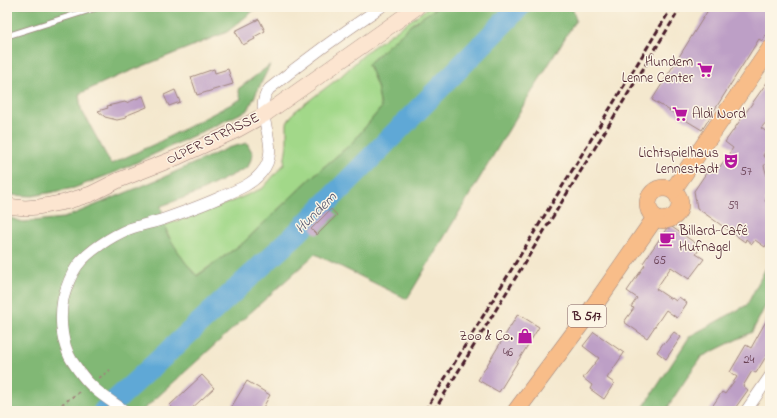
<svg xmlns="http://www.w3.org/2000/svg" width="777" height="418" font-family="'Indie Flower',sans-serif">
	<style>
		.green { fill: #a2d889; stroke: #767c5a }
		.forest { fill: #81b875; stroke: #666c50 }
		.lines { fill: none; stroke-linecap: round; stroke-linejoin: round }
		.river { stroke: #5fa8d6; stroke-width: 22 }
		.building { fill: #bd9fc6 }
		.lane-casing { stroke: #9f847c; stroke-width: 7 }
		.street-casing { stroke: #9f847c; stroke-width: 12 }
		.secondary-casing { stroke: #9f847c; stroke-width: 16 }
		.primary-casing { stroke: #9f847c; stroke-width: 18 }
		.path { stroke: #9f847c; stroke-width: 2; stroke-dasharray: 3 3; stroke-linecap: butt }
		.lane { stroke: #fff; stroke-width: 5.5 }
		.street { stroke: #fff; stroke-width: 11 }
		.secondary { stroke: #fce5d0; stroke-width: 15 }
		.primary { stroke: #f8bd89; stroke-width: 17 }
		.rail { stroke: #4a1f2b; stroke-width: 3; stroke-dasharray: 6 3; stroke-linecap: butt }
		.street-bridge-casing { stroke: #9f847c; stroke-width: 12; stroke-linecap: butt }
		.street-bridge { stroke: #fff; stroke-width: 11 }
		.labels { text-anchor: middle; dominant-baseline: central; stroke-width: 3; stroke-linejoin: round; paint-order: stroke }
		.number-label { font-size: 12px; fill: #673f52 }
		.shield { fill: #fcf5e5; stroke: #7f5f63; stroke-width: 1 }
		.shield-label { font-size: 13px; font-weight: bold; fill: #4a1f2b }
		.poi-label { font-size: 14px; fill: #4a1f2b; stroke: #fcf5e5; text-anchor: end }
		.street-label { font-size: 14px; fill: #4a1f2b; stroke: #fcf5e5 }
		.water-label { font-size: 15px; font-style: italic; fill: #52566f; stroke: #fcf5e5 }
	</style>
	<rect width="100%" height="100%" fill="#fcf5e5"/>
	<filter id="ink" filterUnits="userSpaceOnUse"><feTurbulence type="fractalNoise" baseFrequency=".025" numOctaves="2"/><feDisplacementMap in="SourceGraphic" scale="8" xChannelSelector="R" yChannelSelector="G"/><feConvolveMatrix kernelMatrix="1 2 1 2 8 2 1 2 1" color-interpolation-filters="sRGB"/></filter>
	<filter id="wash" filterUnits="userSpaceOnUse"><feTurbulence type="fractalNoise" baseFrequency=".012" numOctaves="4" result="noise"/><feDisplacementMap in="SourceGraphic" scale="16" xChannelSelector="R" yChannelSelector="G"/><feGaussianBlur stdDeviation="0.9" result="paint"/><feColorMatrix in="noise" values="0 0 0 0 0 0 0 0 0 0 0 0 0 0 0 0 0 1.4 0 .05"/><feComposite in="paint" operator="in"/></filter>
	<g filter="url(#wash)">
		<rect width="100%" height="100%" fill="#f4e8ce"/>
		<path class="green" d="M 429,7 L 438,7 L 413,23 L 368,64 L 377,86 L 381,108 L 352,143 L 313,176 L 243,243 L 196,276 C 185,262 169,243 165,225 L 231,202 L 263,188 L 284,164 L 287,144 L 287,123 L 294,112 L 340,77 L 370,49 Z"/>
		<g class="forest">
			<path d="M 7,7 L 258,7 L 227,32 L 111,79 L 79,94 L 81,109 L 111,164 L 157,143 L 241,99 L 238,89 L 270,65 L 248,110 L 116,172 L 74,188 L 32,196 L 7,195 Z"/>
			<path d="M 438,7 L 572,7 L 576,20 L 520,111 L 407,299 L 315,254 L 142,411 L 7,411 L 7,217 L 23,222 L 64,218 L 164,177 L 228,148 L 247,143 L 253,154 L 248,167 L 197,193 L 161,206 L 167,234 L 185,262 L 197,276 L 243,243 L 313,176 L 352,143 L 381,108 L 377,86 L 368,64 L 413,23 Z"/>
			<path d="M 770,260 L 770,297 L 752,332 L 701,357 L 670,403 L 667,411 L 641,411 L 690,336 L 747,305 Z"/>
		</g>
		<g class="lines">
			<path class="river" d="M 104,411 L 296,234 L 519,7"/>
		</g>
		<g id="blocks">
			<g class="building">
				<path d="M 710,7 L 770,7 L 770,28 L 762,41 L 759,39 L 702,130 L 652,100 Z"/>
				<path d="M 259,19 L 265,31 L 254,37 L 255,39 L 243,45 L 235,31 Z"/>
				<path d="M 214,69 L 215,73 L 228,69 L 233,84 L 197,95 L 191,77 Z"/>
				<path d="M 770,78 L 770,118 L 761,128 L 770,134 L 770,140 L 763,156 L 769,159 L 764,166 L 767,176 L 770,178 L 770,194 L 765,201 L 770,205 L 770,239 L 765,247 L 755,240 L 752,244 L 746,239 L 745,242 L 697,208 L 694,191 L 713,163 L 719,168 L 733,148 L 725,142 Z"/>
				<path d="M 175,90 L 180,102 L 169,106 L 164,95 Z"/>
				<path d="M 143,96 L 147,107 L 125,116 L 126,118 L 117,120 L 105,117 L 98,111 L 108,108 L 107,106 L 125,102 L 126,103 Z"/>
				<path d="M 331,209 L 337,215 L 317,235 L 311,229 Z"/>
				<path d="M 669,225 L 701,247 L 696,254 L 704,259 L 689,279 L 671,267 L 656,289 L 671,299 L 672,298 L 676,301 L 679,297 L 687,303 L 677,318 L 666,310 L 647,338 L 624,322 L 634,308 L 631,307 L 637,298 L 627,291 L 645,265 L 643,263 Z"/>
				<path d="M 518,314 L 539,327 L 499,392 L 478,380 Z"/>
				<path d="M 770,314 L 770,350 L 756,373 L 752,371 L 743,386 L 748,390 L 733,411 L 709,411 L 722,392 L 725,394 L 737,377 L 730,372 L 746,345 L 751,348 Z"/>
				<path d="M 594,332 L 624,353 L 607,378 L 614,383 L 604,399 L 590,389 L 592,385 L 583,378 L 599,358 L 583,346 Z"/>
				<path d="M 674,332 L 681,337 L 666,359 L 657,352 L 664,342 L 665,343 Z"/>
				<path d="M 202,375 L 214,388 L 189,411 L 175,411 L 170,405 Z"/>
				<path d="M 247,381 L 270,395 L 261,411 L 229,411 Z"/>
			</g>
		</g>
	</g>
	<g filter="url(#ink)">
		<use href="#blocks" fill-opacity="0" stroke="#9f847c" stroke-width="1"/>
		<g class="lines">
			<defs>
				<path id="lane" d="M 7,36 L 99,7"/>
				<g id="street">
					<path d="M 79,371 C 75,365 70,359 68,353 C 61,337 60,316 63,299 C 66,288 70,276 77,266 C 88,251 112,236 129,229 C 140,225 152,223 164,219 C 184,212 204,205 223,196 C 237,190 251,185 261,173 C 285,147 250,113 269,89 C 305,60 342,33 381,7"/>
					<path d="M 746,411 L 770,376"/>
				</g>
				<path id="secondary" d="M 7,206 L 25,208 L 38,207 L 65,202 L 91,194 L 119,180 L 178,157 L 235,131 L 264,115 L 417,7"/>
				<g id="primary">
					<circle cx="664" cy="204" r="16"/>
					<path d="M 673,190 L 770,49"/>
					<path d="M 516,411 L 589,313 L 655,218"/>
				</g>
			</defs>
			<use href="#lane" class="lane-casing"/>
			<use href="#street" class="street-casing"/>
			<use href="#secondary" class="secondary-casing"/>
			<use href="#primary" class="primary-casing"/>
			<g class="path">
				<path d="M 99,378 L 110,370"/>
				<path d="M 52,411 L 81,391"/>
			</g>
			<use href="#lane" class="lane"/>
			<use href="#street" class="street"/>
			<use href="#secondary" class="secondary"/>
			<use href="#primary" class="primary"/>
			<g class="rail">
				<path d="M 425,411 L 672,7"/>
				<path d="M 434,411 L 681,7"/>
			</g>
			<defs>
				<path id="street-bridge" d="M 79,371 C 92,390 107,398 125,411"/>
			</defs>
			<use href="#street-bridge" class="street-bridge-casing"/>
			<use href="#street-bridge" class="street-bridge"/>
		</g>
	</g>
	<defs>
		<symbol id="supermarket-bare" viewBox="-9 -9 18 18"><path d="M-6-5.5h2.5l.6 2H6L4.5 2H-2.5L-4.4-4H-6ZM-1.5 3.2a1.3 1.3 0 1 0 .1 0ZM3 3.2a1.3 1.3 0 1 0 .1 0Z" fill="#b5179e" stroke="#fcf5e5" stroke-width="2.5" paint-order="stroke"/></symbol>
		<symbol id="theatre-bare" viewBox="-9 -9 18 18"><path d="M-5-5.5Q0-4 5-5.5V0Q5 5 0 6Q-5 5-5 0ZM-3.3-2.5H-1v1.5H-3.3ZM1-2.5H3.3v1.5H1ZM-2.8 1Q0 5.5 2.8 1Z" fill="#b5179e" stroke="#fcf5e5" stroke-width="2.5" paint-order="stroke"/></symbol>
		<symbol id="cafe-bare" viewBox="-9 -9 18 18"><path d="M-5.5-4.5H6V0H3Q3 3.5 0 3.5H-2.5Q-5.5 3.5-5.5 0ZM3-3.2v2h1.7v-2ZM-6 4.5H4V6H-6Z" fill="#b5179e" stroke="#fcf5e5" stroke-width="2.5" paint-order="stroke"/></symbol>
		<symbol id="shop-bare" viewBox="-9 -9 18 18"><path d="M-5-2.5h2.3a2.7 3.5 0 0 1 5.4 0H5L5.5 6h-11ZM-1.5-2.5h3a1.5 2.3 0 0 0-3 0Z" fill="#b5179e" stroke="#fcf5e5" stroke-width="2.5" paint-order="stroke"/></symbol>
	</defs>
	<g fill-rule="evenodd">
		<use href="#supermarket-bare" x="694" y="59" width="22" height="22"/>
		<use href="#supermarket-bare" x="669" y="103" width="22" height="22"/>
		<use href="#theatre-bare" x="720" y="150" width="22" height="22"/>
		<use href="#cafe-bare" x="656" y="228" width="22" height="22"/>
		<use href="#shop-bare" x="514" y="325" width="22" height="22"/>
	</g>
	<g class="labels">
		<g class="number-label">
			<text x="746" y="172">57</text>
			<text x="733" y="206">59</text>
			<text x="660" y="261">65</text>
			<text x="508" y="353">46</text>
			<text x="749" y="360">24</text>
		</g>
		<rect class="shield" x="568" y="305" width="38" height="22" rx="3"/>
		<g class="shield-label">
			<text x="587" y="316">B 517</text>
		</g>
		<g class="poi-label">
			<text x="693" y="62">Hundem<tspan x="693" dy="16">Lenne Center</tspan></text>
			<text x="692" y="114" text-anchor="start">Aldi Nord</text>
			<text x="719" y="153">Lichtspielhaus<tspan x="719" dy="16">Lennestadt</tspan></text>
			<text x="679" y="231" text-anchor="start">Billard-Café<tspan x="679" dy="16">Hufnagel</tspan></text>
			<text x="513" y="336">Zoo &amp; Co.</text>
		</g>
		<g class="street-label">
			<text transform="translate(213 139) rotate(-26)">OLPER STRASSE</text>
		</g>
		<g class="water-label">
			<text transform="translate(316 213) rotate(-45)">Hundem</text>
		</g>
	</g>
	<rect width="777" height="418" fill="none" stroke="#fcf5e5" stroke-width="24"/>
</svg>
